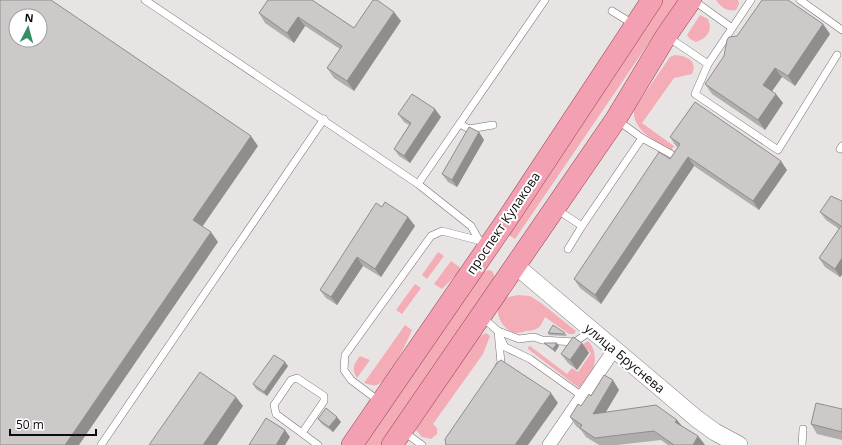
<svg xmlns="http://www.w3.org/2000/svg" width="842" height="445" font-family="'Open Sans',sans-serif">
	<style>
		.green { fill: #f4adb7 }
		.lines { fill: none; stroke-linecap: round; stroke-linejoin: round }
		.service-casing { stroke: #757272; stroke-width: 8 }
		.minor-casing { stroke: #757272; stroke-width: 14 }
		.tertiary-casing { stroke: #757272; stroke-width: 18 }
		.primary-casing { stroke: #9c4356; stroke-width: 22 }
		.service { stroke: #fff; stroke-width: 7 }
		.minor { stroke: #fff; stroke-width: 13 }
		.tertiary { stroke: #fff; stroke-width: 17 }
		.primary { stroke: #f2a0b2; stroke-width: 21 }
		.wall { fill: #b0adad }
		.shaded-wall { fill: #908d8d }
		.building { fill: #cdc9c9; stroke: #908d8d; fill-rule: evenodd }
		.labels { text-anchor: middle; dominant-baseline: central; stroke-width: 4; stroke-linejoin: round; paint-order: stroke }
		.street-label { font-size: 13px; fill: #0d0c0c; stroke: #fff }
	</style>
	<rect width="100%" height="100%" fill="#e8e4e4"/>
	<g class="green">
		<path d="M 662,0 L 678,0 L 515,239 L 503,231 Z"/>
		<path d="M 716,0 L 738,0 L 739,4 L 736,10 C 727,12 721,7 716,0 Z"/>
		<path d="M 700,15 L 708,19 C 713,31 707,38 696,42 L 690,39 L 687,35 Z"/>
		<path d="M 675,55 C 687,56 698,61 692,74 L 674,78 L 642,123 L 674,146 L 671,151 C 655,140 632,131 634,109 L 670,57 Z"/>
		<path d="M 438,252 L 444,256 L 427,279 L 422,275 Z"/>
		<path d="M 451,261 L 462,269 L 442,289 L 434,284 Z"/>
		<path d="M 490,270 L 493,272 L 495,278 L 382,445 L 363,445 L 482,274 L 486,271 Z"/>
		<path d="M 415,284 L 421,288 L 402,314 L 396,310 Z"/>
		<path d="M 518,295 L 530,296 L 541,303 L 576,331 L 574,334 L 569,334 L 545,317 C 543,321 541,326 538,328 C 535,330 530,331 526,331 C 523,332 519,333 516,333 C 504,332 492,312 501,302 C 505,297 513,296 518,295 Z"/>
		<path d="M 405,325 L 412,330 C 407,342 389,381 377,385 C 373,386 368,384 364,383 Z"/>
		<path d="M 486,333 L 490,336 L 483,354 L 433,424 L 437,428 L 437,434 L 431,439 L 422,437 L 416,430 L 417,428 L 478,337 Z"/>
		<path d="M 588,341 C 601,354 594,379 579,388 L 528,349 L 528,347 L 530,346 L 567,374 L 572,368 L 578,372 L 591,353 L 582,345 Z"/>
		<path d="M 360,356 L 370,360 L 357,378 C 351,369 354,364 360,356 Z"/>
	</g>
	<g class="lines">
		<defs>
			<g id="service">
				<path d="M 145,0 L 418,184 L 471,226 L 479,240"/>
				<path d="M 693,0 L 732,28"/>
				<path d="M 751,0 L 708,64 L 695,94 L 778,150 L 837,55"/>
				<path d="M 800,0 L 842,30"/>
				<path d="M 612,11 L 633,24"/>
				<path d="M 668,37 L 708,64"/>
				<path d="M 617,120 L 642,138 L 671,154"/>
				<path d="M 460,124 L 469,129 L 493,125"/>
				<path d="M 840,149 L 842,146"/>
				<path d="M 418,184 L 545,0"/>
				<path d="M 556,209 L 582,226 L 642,138"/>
				<path d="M 568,249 L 582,226"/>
				<path d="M 482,317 L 498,331 L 519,339 L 534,337 L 542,340 L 575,342 L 592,330"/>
				<path d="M 498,331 L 501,363 L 498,368"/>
				<path d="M 500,337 L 505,347 L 530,359 L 582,396"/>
				<path d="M 379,401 L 351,380 L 344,370 L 345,355 L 431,236 L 442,231 L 481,241"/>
				<path d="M 404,432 L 422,445"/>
				<path d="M 302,433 L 324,401 L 324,396 L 297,378 L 291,380 L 274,405 L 276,414 L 318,445"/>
				<path d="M 101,445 L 324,119"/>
				<path d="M 802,445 L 803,429"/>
			</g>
			<path id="minor" d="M 549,445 L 614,350"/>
			<path id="tertiary" d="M 515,265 L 697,419 L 715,432 L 739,445"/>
			<g id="primary">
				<path d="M 352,445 L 506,221 L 652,0"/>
				<path d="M 392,445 L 616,119 L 666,36 L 691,0"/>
			</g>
		</defs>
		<use href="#service" class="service-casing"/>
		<use href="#minor" class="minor-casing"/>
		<use href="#tertiary" class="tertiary-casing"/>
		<use href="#primary" class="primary-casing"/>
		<use href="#service" class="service"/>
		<use href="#minor" class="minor"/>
		<use href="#tertiary" class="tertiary"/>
		<use href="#primary" class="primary"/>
	</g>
	<g class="wall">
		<path d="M 267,0 L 312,0 L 354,28 L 401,21 L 354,91 L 334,78 L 327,68 L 340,49 L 305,26 L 294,43 L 265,23 L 259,13 L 267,1 Z"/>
		<path d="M 823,24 L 830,34 L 795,86 L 782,77 L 772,91 L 783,103 L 765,130 L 712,94 L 705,84 Z"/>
		<path d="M 398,114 L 441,117 L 410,163 L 399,156 L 394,149 L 409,125 L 404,122 Z"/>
		<path d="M 670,137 L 787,170 L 759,210 L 694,166 L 601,304 L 580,288 L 574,279 L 670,159 L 678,147 L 676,146 Z"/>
		<path d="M 484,140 L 457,187 L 448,182 L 442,174 Z"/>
		<path d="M 842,201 L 842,275 L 840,277 L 825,267 L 819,258 L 839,229 L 826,220 L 820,212 Z"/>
		<path d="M 382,207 L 408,217 L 415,226 L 381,277 L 363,266 L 337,305 L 326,298 L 320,290 Z"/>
		<path d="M 553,325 L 567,335 L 566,336 L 549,335 L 548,333 Z"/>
		<path d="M 544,343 L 559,346 L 555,352 L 546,345 Z"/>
		<path d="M 582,343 L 589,353 L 577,370 L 568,363 L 561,354 Z"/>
		<path d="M 288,366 L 267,396 L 256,389 L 253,384 Z"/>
		<path d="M 619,390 L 606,412 L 677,420 L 682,426 L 698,436 L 705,445 L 668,445 L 661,440 L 617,445 L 599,445 L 586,437 L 581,430 L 576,426 L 570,417 L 591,396 Z"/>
		<path d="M 842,409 L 842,440 L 817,434 L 811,424 Z"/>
		<path d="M 318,419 L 341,422 L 333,432 L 322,424 Z"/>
	</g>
	<g class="shaded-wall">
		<path d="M 394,12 L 401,21 L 354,91 L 347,81 Z"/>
		<path d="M 298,17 L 305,26 L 294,43 L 287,33 Z"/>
		<path d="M 823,24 L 830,34 L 795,86 L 788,76 Z"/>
		<path d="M 775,68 L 782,77 L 770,94 L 763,85 Z"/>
		<path d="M 776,94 L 783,103 L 765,130 L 758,120 Z"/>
		<path d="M 435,109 L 441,117 L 410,163 L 404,156 Z"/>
		<path d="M 479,132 L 484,140 L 457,187 L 452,180 Z"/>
		<path d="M 251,136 L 258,146 L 200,230 L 193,220 Z"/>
		<path d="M 688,157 L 694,166 L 601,304 L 595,295 Z"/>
		<path d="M 781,161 L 787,170 L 759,210 L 753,201 Z"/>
		<path d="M 408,217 L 415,226 L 381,277 L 375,269 Z"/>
		<path d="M 211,232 L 218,242 L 79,445 L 65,445 Z"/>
		<path d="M 357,257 L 363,266 L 337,305 L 331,297 Z"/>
		<path d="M 842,258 L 842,275 L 840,277 L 835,269 Z"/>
		<path d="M 557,343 L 559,346 L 555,352 L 553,349 Z"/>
		<path d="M 582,343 L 589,353 L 577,370 L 570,360 Z"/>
		<path d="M 285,362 L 288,366 L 267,396 L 264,392 Z"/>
		<path d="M 613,380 L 619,390 L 599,423 L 593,414 Z"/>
		<path d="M 551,393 L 558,403 L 528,445 L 515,445 Z"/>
		<path d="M 236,397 L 243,406 L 217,445 L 203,445 Z"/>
		<path d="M 337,417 L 341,422 L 333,432 L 329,427 Z"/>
		<path d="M 677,420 L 684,429 L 675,422 Z"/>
		<path d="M 285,430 L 290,437 L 285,445 L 276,445 Z"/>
		<path d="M 698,436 L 705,445 L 693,445 Z"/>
	</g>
	<g class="building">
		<path d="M 0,0 L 51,0 L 251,136 L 193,220 L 211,232 L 65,445 L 0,445 ZM 16,16 L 40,16 L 40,40 L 16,40 Z"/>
		<path d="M 268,0 L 312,0 L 354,28 L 373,0 L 377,0 L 394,12 L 347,81 L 327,68 L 342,46 L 298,17 L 287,33 L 259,13 Z"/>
		<path d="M 762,0 L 788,0 L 823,24 L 788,76 L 775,68 L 763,85 L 776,94 L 758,120 L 705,84 L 724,56 L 727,40 L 729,37 L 737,36 Z"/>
		<path d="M 412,94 L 435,109 L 404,156 L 394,149 L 411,123 L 398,114 Z"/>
		<path d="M 695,102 L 781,161 L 753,201 L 688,157 L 595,295 L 574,279 L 659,152 L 670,159 L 680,144 L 670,137 Z"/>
		<path d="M 469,127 L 479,132 L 452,180 L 442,174 Z"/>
		<path d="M 831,196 L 842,201 L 842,258 L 835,269 L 819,258 L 841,226 L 820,212 Z"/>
		<path d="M 385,202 L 408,217 L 375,269 L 357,257 L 331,297 L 320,290 L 376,203 L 382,207 Z"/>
		<path d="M 553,325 L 565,333 L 564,334 L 548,333 Z"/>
		<path d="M 573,337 L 582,343 L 570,360 L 561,354 Z"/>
		<path d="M 544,343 L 557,343 L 553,349 Z"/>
		<path d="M 274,355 L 285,362 L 264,392 L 253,384 Z"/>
		<path d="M 501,360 L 551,393 L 515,445 L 446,445 L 445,439 L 498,362 Z"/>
		<path d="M 200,372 L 236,397 L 203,445 L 149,445 Z"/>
		<path d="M 604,375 L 613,380 L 593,414 L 656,405 L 677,420 L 675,422 L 698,436 L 693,445 L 674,445 L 654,431 L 595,438 L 580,428 L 582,425 L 570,417 L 578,404 L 581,406 L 589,394 L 591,396 Z"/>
		<path d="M 816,403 L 842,409 L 842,432 L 811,424 Z"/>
		<path d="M 326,408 L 337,417 L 329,427 L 318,419 Z"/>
		<path d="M 266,418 L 285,430 L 276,445 L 249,445 Z"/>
	</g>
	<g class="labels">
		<g class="street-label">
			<text transform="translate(503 223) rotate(-56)">проспект Кулакова</text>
			<text transform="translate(625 358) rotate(40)">улица Бруснева</text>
		</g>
	</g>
	<g transform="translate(28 28) rotate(6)"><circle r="19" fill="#ffffff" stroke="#9e9e9e"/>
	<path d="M0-3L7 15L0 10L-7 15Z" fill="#358f65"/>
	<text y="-6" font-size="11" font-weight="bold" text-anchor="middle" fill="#0d0c0c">N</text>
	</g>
	<path d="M10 429v6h86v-6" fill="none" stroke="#0d0c0c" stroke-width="2"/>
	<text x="16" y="429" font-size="12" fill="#0d0c0c" stroke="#ffffff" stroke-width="3" paint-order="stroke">50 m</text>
</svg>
